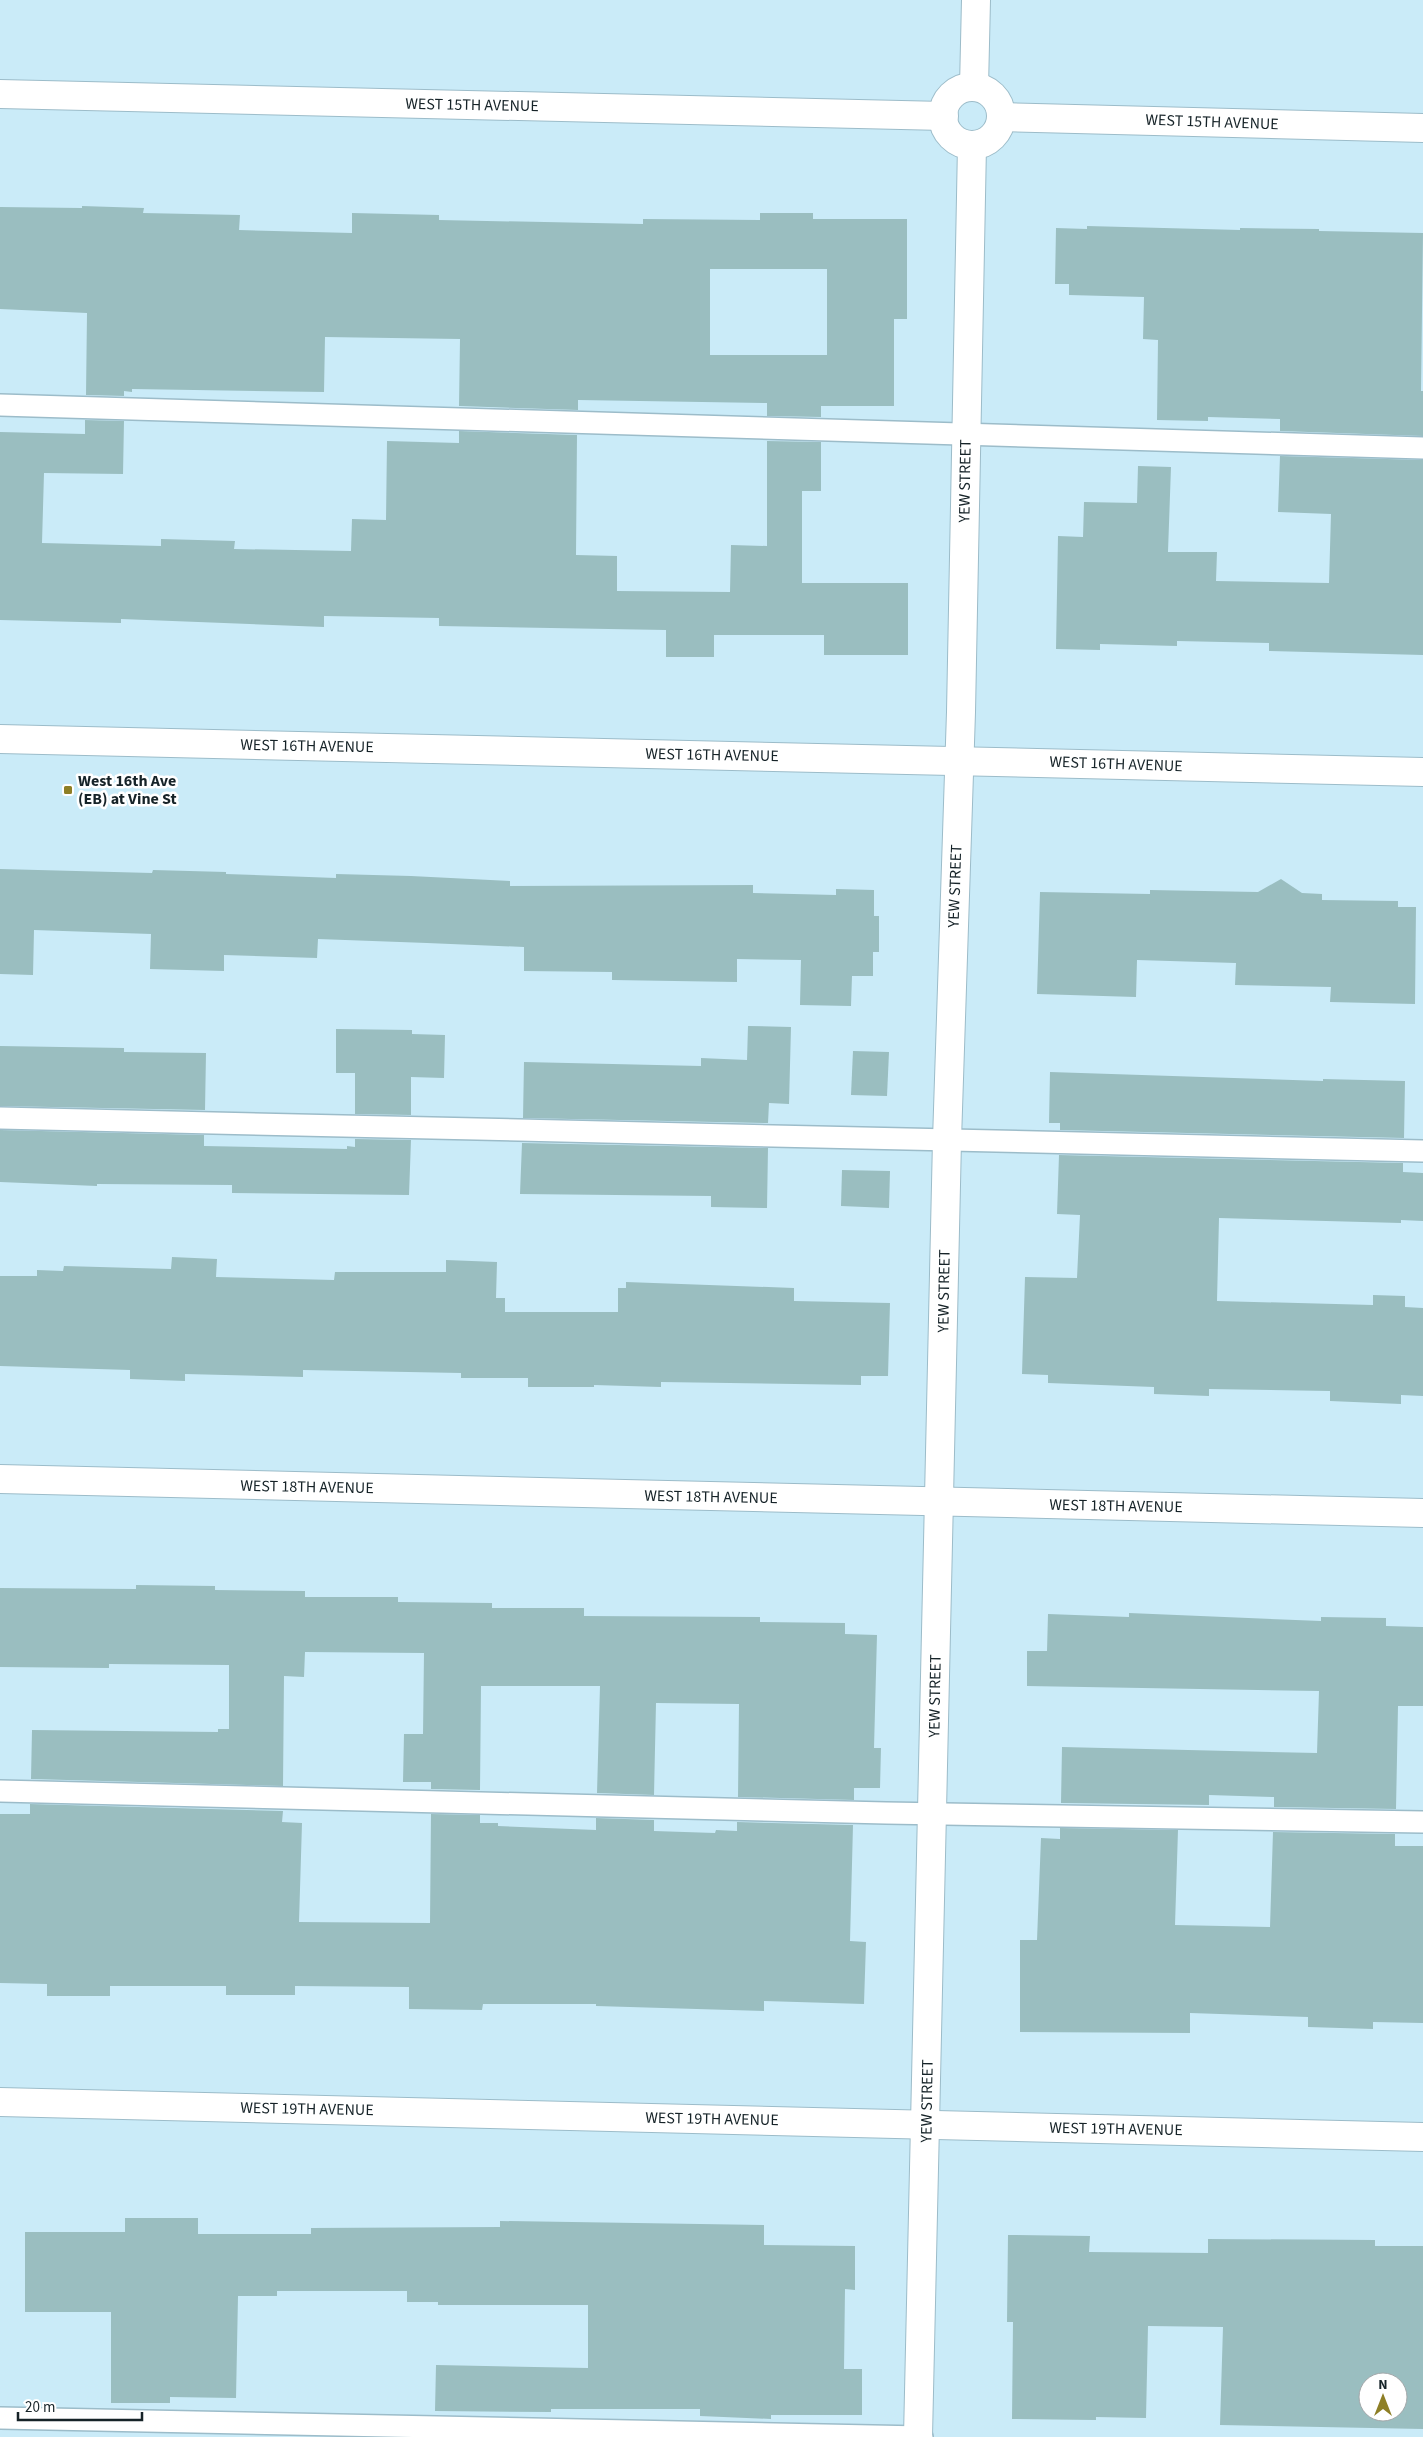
<svg xmlns="http://www.w3.org/2000/svg" width="1423" height="2437" font-family="'Source Sans 3',sans-serif">
	<style>
		.building { fill: #9abec0; fill-rule: evenodd }
		.lines { fill: none; stroke-linecap: round; stroke-linejoin: round }
		.service-casing { stroke: #9cbcc9; stroke-width: 24 }
		.minor-casing { stroke: #9cbcc9; stroke-width: 30 }
		.secondary-casing { stroke: #9cbcc9; stroke-width: 30 }
		.service { stroke: #fff; stroke-width: 21 }
		.minor { stroke: #fff; stroke-width: 28 }
		.secondary { stroke: #fff; stroke-width: 28 }
		.poi-dot { fill: #8e7f26; stroke: #fff; stroke-width: 2 }
		.labels { text-anchor: middle; dominant-baseline: central; stroke-width: 5; stroke-linejoin: round; paint-order: stroke }
		.street-label { font-size: 16px; fill: #162328; stroke: #fff }
		.poi-label { font-size: 16px; font-weight: bold; fill: #162328; stroke: #fff; text-anchor: start }
	</style>
	<rect width="100%" height="100%" fill="#caebf8"/>
	<g class="building">
		<path d="M 82,206 L 144,208 L 143,213 L 240,215 L 239,230 L 352,233 L 352,213 L 439,215 L 439,220 L 643,224 L 643,219 L 760,220 L 760,213 L 813,213 L 813,219 L 907,219 L 907,319 L 894,319 L 894,406 L 821,406 L 821,417 L 767,416 L 767,403 L 578,400 L 578,410 L 459,406 L 460,339 L 325,337 L 324,392 L 132,389 L 132,392 L 124,391 L 124,396 L 86,395 L 87,313 L 0,309 L 0,207 L 82,208 ZM 710,269 L 827,269 L 827,355 L 710,355 Z"/>
		<path d="M 1087,226 L 1240,230 L 1240,228 L 1319,229 L 1319,231 L 1423,233 L 1421,391 L 1423,391 L 1423,436 L 1280,431 L 1280,419 L 1208,417 L 1208,421 L 1157,420 L 1158,340 L 1143,339 L 1144,297 L 1069,295 L 1069,284 L 1055,284 L 1056,228 L 1087,229 Z"/>
		<path d="M 85,420 L 124,421 L 123,474 L 44,473 L 42,543 L 161,546 L 161,539 L 235,541 L 234,549 L 351,551 L 352,519 L 386,520 L 387,441 L 459,443 L 459,431 L 577,435 L 576,555 L 617,556 L 617,591 L 730,592 L 731,545 L 767,546 L 767,441 L 821,442 L 821,491 L 802,491 L 802,583 L 908,583 L 908,655 L 824,655 L 824,635 L 714,635 L 714,657 L 666,657 L 666,630 L 439,626 L 439,618 L 324,616 L 324,627 L 121,619 L 121,623 L 0,620 L 0,432 L 85,434 Z"/>
		<path d="M 1280,456 L 1423,460 L 1423,655 L 1269,651 L 1269,643 L 1177,641 L 1177,646 L 1100,644 L 1100,650 L 1056,649 L 1058,536 L 1083,537 L 1084,502 L 1137,503 L 1138,466 L 1171,467 L 1168,552 L 1217,552 L 1216,581 L 1329,583 L 1331,514 L 1278,512 Z"/>
		<path d="M 0,869 L 152,873 L 153,870 L 226,872 L 226,874 L 336,878 L 336,874 L 411,876 L 510,881 L 510,886 L 753,885 L 753,893 L 836,895 L 836,889 L 874,890 L 874,916 L 879,916 L 879,952 L 873,952 L 873,976 L 852,976 L 851,1006 L 800,1005 L 801,960 L 737,959 L 737,982 L 612,980 L 612,972 L 524,971 L 524,947 L 427,943 L 318,939 L 317,958 L 224,955 L 224,971 L 150,969 L 151,934 L 34,930 L 33,975 L 0,974 Z"/>
		<path d="M 1281,879 L 1302,893 L 1322,894 L 1322,900 L 1398,901 L 1398,907 L 1416,907 L 1415,1004 L 1330,1002 L 1331,987 L 1235,985 L 1236,963 L 1137,960 L 1136,997 L 1037,994 L 1040,892 L 1150,894 L 1150,890 L 1258,892 Z"/>
		<path d="M 748,1026 L 791,1027 L 789,1104 L 769,1103 L 768,1123 L 523,1118 L 524,1062 L 701,1066 L 701,1058 L 747,1060 Z"/>
		<path d="M 336,1029 L 412,1030 L 412,1034 L 445,1035 L 444,1078 L 411,1077 L 411,1115 L 355,1114 L 355,1073 L 336,1073 Z"/>
		<path d="M 0,1046 L 124,1048 L 124,1052 L 206,1053 L 205,1110 L 0,1106 Z"/>
		<path d="M 853,1051 L 889,1052 L 887,1096 L 851,1095 Z"/>
		<path d="M 1050,1072 L 1323,1081 L 1323,1079 L 1405,1081 L 1404,1138 L 1060,1130 L 1060,1123 L 1049,1123 Z"/>
		<path d="M 0,1130 L 204,1135 L 204,1146 L 347,1149 L 347,1146 L 355,1147 L 355,1139 L 411,1140 L 409,1195 L 232,1193 L 232,1185 L 97,1184 L 97,1186 L 0,1182 Z"/>
		<path d="M 522,1143 L 768,1148 L 767,1208 L 711,1207 L 711,1196 L 520,1194 Z"/>
		<path d="M 1059,1155 L 1403,1163 L 1403,1172 L 1423,1173 L 1423,1221 L 1401,1220 L 1401,1223 L 1219,1218 L 1217,1301 L 1373,1305 L 1373,1295 L 1405,1296 L 1405,1307 L 1423,1308 L 1423,1396 L 1401,1395 L 1401,1404 L 1330,1401 L 1330,1391 L 1209,1389 L 1209,1396 L 1154,1394 L 1154,1387 L 1048,1383 L 1048,1375 L 1022,1374 L 1025,1277 L 1077,1278 L 1080,1215 L 1057,1214 Z"/>
		<path d="M 842,1170 L 890,1171 L 889,1208 L 841,1206 Z"/>
		<path d="M 172,1257 L 217,1259 L 216,1277 L 334,1280 L 335,1272 L 446,1272 L 446,1260 L 497,1262 L 496,1298 L 505,1298 L 505,1312 L 618,1312 L 618,1288 L 626,1288 L 626,1282 L 794,1288 L 794,1301 L 890,1303 L 888,1376 L 861,1376 L 861,1385 L 661,1382 L 661,1387 L 594,1385 L 594,1387 L 528,1387 L 528,1378 L 461,1378 L 461,1373 L 303,1370 L 303,1377 L 185,1374 L 185,1381 L 130,1379 L 130,1370 L 0,1366 L 0,1276 L 37,1276 L 37,1270 L 63,1271 L 64,1266 L 171,1269 Z"/>
		<path d="M 136,1585 L 215,1586 L 215,1590 L 305,1591 L 305,1597 L 398,1597 L 398,1602 L 492,1603 L 492,1608 L 584,1608 L 584,1616 L 760,1617 L 760,1622 L 845,1623 L 845,1634 L 877,1635 L 874,1748 L 881,1748 L 880,1788 L 854,1788 L 854,1800 L 738,1797 L 739,1704 L 656,1703 L 654,1795 L 597,1793 L 600,1686 L 481,1686 L 480,1790 L 431,1789 L 431,1782 L 403,1782 L 404,1734 L 423,1734 L 424,1653 L 305,1652 L 304,1677 L 284,1676 L 283,1786 L 31,1779 L 32,1730 L 218,1732 L 218,1729 L 229,1729 L 229,1665 L 109,1664 L 109,1668 L 0,1667 L 0,1588 L 136,1589 Z"/>
		<path d="M 1129,1613 L 1321,1621 L 1321,1617 L 1386,1618 L 1386,1626 L 1423,1627 L 1423,1706 L 1398,1706 L 1396,1809 L 1274,1807 L 1274,1797 L 1209,1795 L 1209,1805 L 1061,1803 L 1062,1747 L 1317,1753 L 1319,1691 L 1027,1686 L 1027,1651 L 1047,1651 L 1048,1614 L 1129,1617 Z"/>
		<path d="M 30,1804 L 283,1811 L 282,1822 L 302,1823 L 299,1922 L 430,1923 L 431,1814 L 480,1815 L 480,1823 L 498,1823 L 498,1826 L 596,1830 L 596,1818 L 654,1820 L 654,1831 L 715,1833 L 716,1830 L 737,1831 L 737,1822 L 853,1825 L 850,1941 L 866,1942 L 864,2004 L 764,2001 L 764,2011 L 596,2006 L 596,2004 L 483,2004 L 482,2010 L 409,2009 L 409,1987 L 295,1986 L 295,1995 L 226,1995 L 226,1986 L 110,1986 L 110,1996 L 47,1996 L 47,1984 L 0,1983 L 0,1814 L 30,1814 Z"/>
		<path d="M 1060,1828 L 1178,1830 L 1175,1925 L 1270,1927 L 1273,1832 L 1395,1834 L 1395,1846 L 1423,1846 L 1423,2023 L 1373,2022 L 1373,2029 L 1308,2027 L 1308,2017 L 1190,2013 L 1190,2033 L 1020,2032 L 1020,1940 L 1037,1940 L 1041,1838 L 1060,1839 Z"/>
		<path d="M 125,2218 L 198,2218 L 198,2234 L 311,2234 L 311,2228 L 500,2227 L 500,2221 L 764,2225 L 764,2245 L 855,2246 L 855,2290 L 845,2289 L 844,2369 L 862,2369 L 862,2415 L 771,2415 L 771,2419 L 700,2416 L 700,2409 L 551,2409 L 551,2412 L 435,2411 L 436,2365 L 588,2368 L 588,2305 L 438,2305 L 438,2302 L 407,2302 L 407,2291 L 277,2291 L 277,2296 L 238,2296 L 236,2398 L 170,2397 L 170,2403 L 111,2403 L 111,2312 L 25,2312 L 25,2232 L 125,2232 Z"/>
		<path d="M 1008,2235 L 1090,2236 L 1089,2252 L 1208,2253 L 1208,2239 L 1375,2240 L 1375,2246 L 1423,2246 L 1423,2429 L 1220,2425 L 1223,2327 L 1148,2326 L 1146,2418 L 1096,2417 L 1096,2420 L 1012,2419 L 1013,2322 L 1007,2322 ZM 1368,2382 L 1398,2382 L 1398,2412 L 1368,2412 Z"/>
	</g>
	<g class="lines">
		<defs>
			<g id="service">
				<path d="M 0,405 L 1423,448"/>
				<path d="M 0,1118 L 1423,1151"/>
				<path d="M 0,1791 L 886,1813 L 1423,1822"/>
				<path d="M 0,2418 L 922,2437"/>
			</g>
			<g id="minor">
				<path d="M 974,87 L 976,0"/>
				<circle cx="972" cy="116" r="29"/>
				<path d="M 0,94 L 944,116"/>
				<path d="M 1001,117 L 1423,128"/>
				<path d="M 0,1479 L 1423,1513"/>
				<path d="M 0,2102 L 1423,2137"/>
				<path d="M 918,2437 L 947,1140 L 961,712 L 972,145"/>
			</g>
			<path id="secondary" d="M 0,739 L 1423,772"/>
		</defs>
		<use href="#service" class="service-casing"/>
		<use href="#minor" class="minor-casing"/>
		<use href="#secondary" class="secondary-casing"/>
		<use href="#service" class="service"/>
		<use href="#minor" class="minor"/>
		<use href="#secondary" class="secondary"/>
	</g>
	<rect class="poi-dot" x="63" y="785" width="10" height="10" rx="2.5"/>
	<g class="labels">
		<g class="street-label">
			<text transform="translate(472 105) rotate(1)">WEST 15TH AVENUE</text>
			<text transform="translate(1212 122) rotate(2)">WEST 15TH AVENUE</text>
			<text transform="translate(965 481) rotate(-89)">YEW STREET</text>
			<text transform="translate(307 746) rotate(1)">WEST 16TH AVENUE</text>
			<text transform="translate(712 755) rotate(1)">WEST 16TH AVENUE</text>
			<text transform="translate(1116 764) rotate(2)">WEST 16TH AVENUE</text>
			<text transform="translate(955 886) rotate(-88)">YEW STREET</text>
			<text transform="translate(944 1291) rotate(-89)">YEW STREET</text>
			<text transform="translate(307 1487) rotate(1)">WEST 18TH AVENUE</text>
			<text transform="translate(711 1497) rotate(1)">WEST 18TH AVENUE</text>
			<text transform="translate(1116 1506) rotate(1)">WEST 18TH AVENUE</text>
			<text transform="translate(935 1696) rotate(-89)">YEW STREET</text>
			<text transform="translate(927 2101) rotate(-89)">YEW STREET</text>
			<text transform="translate(307 2109) rotate(1)">WEST 19TH AVENUE</text>
			<text transform="translate(712 2119) rotate(1)">WEST 19TH AVENUE</text>
			<text transform="translate(1116 2129) rotate(1)">WEST 19TH AVENUE</text>
		</g>
		<g class="poi-label">
			<text x="78" y="781">West 16th Ave<tspan x="78" dy="18">(EB) at Vine St</tspan></text>
		</g>
	</g>
	<g transform="translate(1383 2397)"><circle r="24" fill="#ffffff" stroke="#a2a7a9"/>
	<path d="M0-4L9 19L0 12L-9 19Z" fill="#8e7f26"/>
	<text y="-8" font-size="14" font-weight="bold" text-anchor="middle" fill="#162328">N</text>
	</g>
	<path d="M18 2412v8h124v-8" fill="none" stroke="#162328" stroke-width="2.5"/>
	<text x="25" y="2412" font-size="15" fill="#162328" stroke="#ffffff" stroke-width="4" paint-order="stroke">20 m</text>
</svg>
